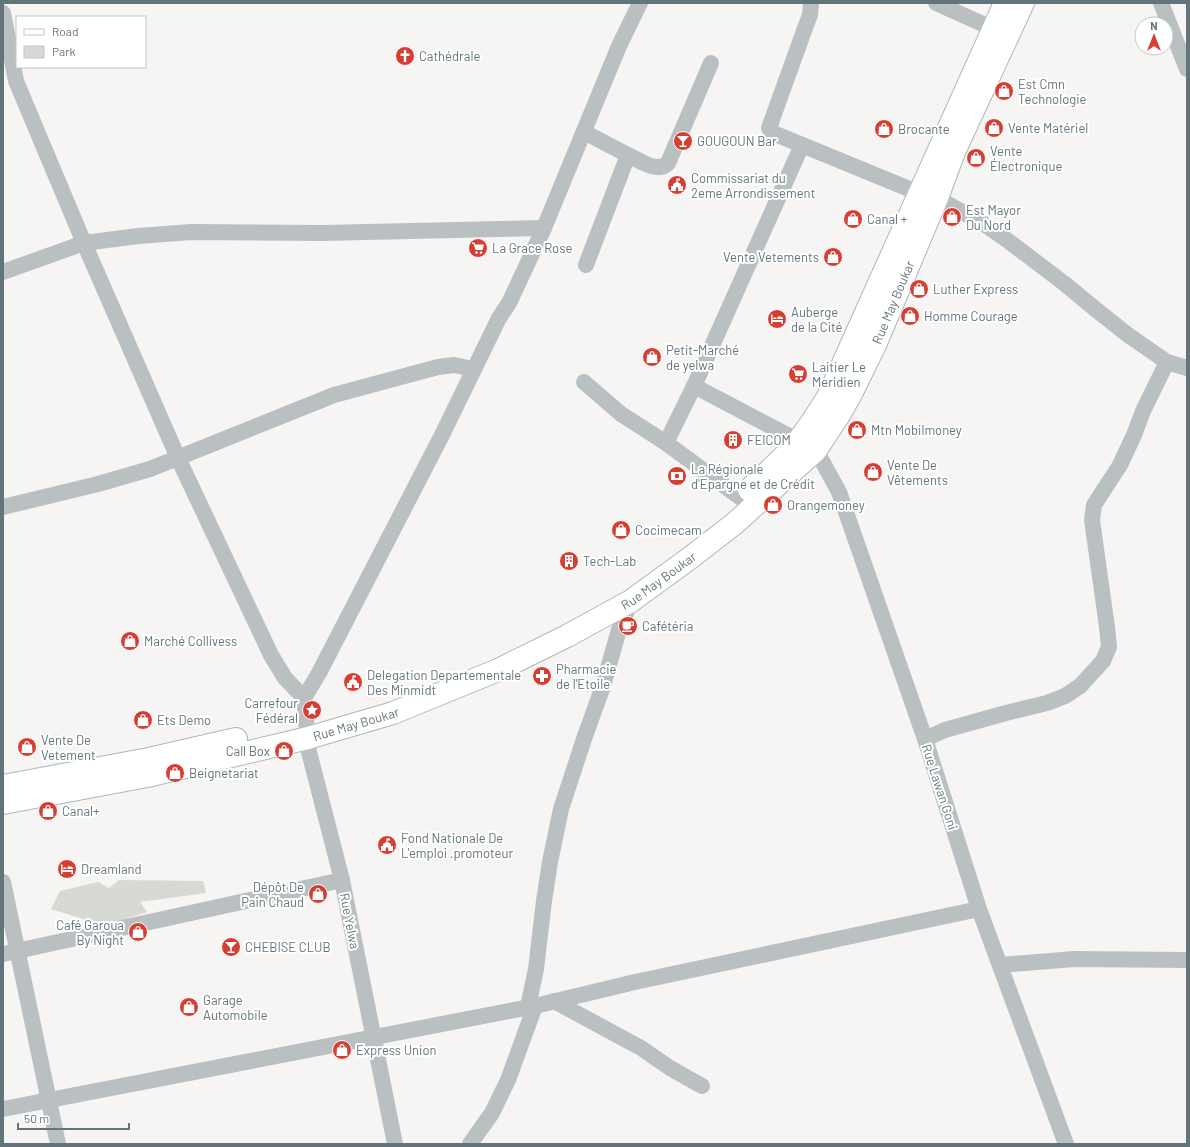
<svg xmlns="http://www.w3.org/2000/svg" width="1190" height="1147" font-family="Barlow,sans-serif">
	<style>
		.green { fill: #d6dad2 }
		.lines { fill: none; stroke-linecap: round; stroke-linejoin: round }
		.secondary-casing { stroke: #afb6b9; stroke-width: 24 }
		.street { stroke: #bac0c2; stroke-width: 16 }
		.secondary { stroke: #fff; stroke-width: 22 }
		.labels { text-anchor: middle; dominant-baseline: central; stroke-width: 4; stroke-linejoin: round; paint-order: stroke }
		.poi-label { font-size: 13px; fill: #63757b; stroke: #fff; text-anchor: start }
		.street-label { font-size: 13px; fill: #63757b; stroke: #fff }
	</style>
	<rect width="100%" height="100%" fill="#f6f5f3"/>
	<path class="green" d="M 119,880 L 203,881 L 206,893 L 140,902 L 147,912 L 105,926 L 51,909 L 60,891 L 98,882 L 109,888 Z"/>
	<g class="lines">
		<defs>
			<g id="secondary">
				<path d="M 749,490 L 794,447 L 812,422 L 828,397 L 1005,3"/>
				<path d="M 3,786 L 149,759 L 236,739"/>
				<path id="s1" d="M 3,803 L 147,776 L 308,738 L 393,713 L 498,670 L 567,636 L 631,601 L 690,558 L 734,524 L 816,450 L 839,415 L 852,392 L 875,345 L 937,198 L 954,152 L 1023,3"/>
			</g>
		</defs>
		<use href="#secondary" class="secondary-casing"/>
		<g class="street">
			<path d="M 811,3 L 810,15 L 805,28 L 769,128 L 773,133 L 919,193"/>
			<path d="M 936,3 L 994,29"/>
			<path d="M 1161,3 L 1187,69"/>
			<path d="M 3,13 L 16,81 L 84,243 L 178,458 L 271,655 L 285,678 L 304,698"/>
			<path d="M 584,132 L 628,155 L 586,265"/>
			<path d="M 628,155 C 639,160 658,174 668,163 L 711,63"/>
			<path d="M 937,198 L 984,224 L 1007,240 L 1065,284 L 1094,308 L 1128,335 L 1167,362"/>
			<path d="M 3,272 L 84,243 L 138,236 L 191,232 L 322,233 L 544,228"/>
			<path d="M 584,382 L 621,414 L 666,443 L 741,498"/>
			<path d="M 694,386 L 816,450 L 839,492 L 925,739 L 979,909 L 1066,1144"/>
			<path d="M 666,443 L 694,386 L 802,145"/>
			<path d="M 3,507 L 98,484 L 150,469 L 334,395 L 438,367 L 454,365 L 473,369"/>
			<path d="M 304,698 L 319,673 L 442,435 L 499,318 L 509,303 L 544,228 L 619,46 L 640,3"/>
			<path d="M 304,698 L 309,752 L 342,880 L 395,1144"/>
			<path d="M 925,739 L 945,730 L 1006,713 L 1047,703 L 1065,696 L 1080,686 L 1103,661 L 1109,647 L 1107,627 L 1092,520 L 1094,505 L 1120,465 L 1134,435 L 1143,411 L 1167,362 L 1187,368"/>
			<path d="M 3,882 L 58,1144"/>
			<path d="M 3,954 L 342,880"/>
			<path d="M 1000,965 L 1074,959 L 1187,960"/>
			<path d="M 554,1001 L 641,1048 L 670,1068 L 702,1086"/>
			<path d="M 528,1007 L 536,969 L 544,901 L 550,862 L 561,809 L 585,736 L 602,689 L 619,630 L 631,601"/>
			<path d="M 3,1109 L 535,1006 L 635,982 L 979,909"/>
			<path d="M 470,1144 L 492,1113 L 508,1080 L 535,1006"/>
		</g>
		<use href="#secondary" class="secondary"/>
	</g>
	<defs>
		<symbol id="church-disc" viewBox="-11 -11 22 22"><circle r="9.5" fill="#d53e33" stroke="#fff"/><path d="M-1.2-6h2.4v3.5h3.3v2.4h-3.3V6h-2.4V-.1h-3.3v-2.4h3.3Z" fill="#fff"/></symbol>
		<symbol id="shop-disc" viewBox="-11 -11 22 22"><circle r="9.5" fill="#d53e33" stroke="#fff"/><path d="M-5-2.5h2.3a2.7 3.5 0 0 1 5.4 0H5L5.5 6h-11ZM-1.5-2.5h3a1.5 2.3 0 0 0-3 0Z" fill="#fff"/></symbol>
		<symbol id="bar-disc" viewBox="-11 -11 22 22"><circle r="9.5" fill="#d53e33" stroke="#fff"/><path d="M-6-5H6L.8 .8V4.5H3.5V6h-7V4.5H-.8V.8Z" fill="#fff"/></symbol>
		<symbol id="civic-disc" viewBox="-11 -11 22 22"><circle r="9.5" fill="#d53e33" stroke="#fff"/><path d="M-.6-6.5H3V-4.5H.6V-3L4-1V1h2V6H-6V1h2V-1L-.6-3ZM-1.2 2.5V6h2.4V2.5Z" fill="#fff"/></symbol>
		<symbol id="supermarket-disc" viewBox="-11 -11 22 22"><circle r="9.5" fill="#d53e33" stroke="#fff"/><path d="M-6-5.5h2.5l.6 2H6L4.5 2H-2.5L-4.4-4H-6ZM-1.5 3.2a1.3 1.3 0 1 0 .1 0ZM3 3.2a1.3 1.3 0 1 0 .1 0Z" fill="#fff"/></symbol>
		<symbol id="hotel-disc" viewBox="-11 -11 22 22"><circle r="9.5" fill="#d53e33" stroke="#fff"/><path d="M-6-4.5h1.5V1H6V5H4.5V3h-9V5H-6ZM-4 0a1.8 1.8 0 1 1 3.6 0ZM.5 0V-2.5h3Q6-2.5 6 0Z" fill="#fff"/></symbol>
		<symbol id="building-disc" viewBox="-11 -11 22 22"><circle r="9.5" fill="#d53e33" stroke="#fff"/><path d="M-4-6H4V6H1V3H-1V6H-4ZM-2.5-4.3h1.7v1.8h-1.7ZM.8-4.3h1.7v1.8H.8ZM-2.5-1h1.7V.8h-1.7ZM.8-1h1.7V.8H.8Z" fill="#fff"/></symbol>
		<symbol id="bank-disc" viewBox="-11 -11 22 22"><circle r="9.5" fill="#d53e33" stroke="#fff"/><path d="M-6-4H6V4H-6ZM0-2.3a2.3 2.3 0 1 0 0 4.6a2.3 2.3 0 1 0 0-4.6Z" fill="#fff"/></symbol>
		<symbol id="cafe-disc" viewBox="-11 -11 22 22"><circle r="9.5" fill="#d53e33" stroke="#fff"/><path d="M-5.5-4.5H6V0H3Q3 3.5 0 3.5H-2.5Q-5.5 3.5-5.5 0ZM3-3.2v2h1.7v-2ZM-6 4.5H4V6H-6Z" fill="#fff"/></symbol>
		<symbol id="pharmacy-disc" viewBox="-11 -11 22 22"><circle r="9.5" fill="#d53e33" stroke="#fff"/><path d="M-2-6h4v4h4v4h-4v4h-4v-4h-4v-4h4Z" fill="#fff"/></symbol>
		<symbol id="sight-disc" viewBox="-11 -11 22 22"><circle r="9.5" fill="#d53e33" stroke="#fff"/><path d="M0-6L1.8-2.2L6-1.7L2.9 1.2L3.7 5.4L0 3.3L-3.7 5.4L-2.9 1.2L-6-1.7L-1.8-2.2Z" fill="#fff"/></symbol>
	</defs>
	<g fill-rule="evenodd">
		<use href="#church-disc" x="394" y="45" width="22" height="22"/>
		<use href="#shop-disc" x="993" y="80" width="22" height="22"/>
		<use href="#shop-disc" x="983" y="117" width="22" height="22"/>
		<use href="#shop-disc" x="873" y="118" width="22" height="22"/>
		<use href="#bar-disc" x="672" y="130" width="22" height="22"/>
		<use href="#shop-disc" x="965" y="147" width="22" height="22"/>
		<use href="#civic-disc" x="666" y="174" width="22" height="22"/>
		<use href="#shop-disc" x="941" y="206" width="22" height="22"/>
		<use href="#shop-disc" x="842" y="208" width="22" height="22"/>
		<use href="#supermarket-disc" x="467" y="237" width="22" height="22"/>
		<use href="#shop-disc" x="822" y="246" width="22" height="22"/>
		<use href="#shop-disc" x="908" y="278" width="22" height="22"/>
		<use href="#shop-disc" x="899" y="305" width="22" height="22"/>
		<use href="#hotel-disc" x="766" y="308" width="22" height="22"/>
		<use href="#shop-disc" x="641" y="346" width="22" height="22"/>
		<use href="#supermarket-disc" x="787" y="363" width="22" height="22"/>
		<use href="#shop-disc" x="846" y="419" width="22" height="22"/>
		<use href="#building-disc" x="722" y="429" width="22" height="22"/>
		<use href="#shop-disc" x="862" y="461" width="22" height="22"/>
		<use href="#bank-disc" x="666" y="465" width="22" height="22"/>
		<use href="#shop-disc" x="762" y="494" width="22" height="22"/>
		<use href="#shop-disc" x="610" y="519" width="22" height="22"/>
		<use href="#building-disc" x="558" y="550" width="22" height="22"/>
		<use href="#cafe-disc" x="617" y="615" width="22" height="22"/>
		<use href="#shop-disc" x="119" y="630" width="22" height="22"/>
		<use href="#pharmacy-disc" x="531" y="665" width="22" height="22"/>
		<use href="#civic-disc" x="342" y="671" width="22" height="22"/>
		<use href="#sight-disc" x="301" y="699" width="22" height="22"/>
		<use href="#shop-disc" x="132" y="709" width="22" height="22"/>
		<use href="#shop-disc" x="16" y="736" width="22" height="22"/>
		<use href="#shop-disc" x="273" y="740" width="22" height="22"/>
		<use href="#shop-disc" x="164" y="762" width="22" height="22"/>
		<use href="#shop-disc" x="37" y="800" width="22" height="22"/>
		<use href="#civic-disc" x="376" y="834" width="22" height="22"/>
		<use href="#hotel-disc" x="56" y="858" width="22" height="22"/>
		<use href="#shop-disc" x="307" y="883" width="22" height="22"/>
		<use href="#shop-disc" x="127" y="921" width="22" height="22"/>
		<use href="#bar-disc" x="220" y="936" width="22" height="22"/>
		<use href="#shop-disc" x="178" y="996" width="22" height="22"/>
		<use href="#shop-disc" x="331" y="1039" width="22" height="22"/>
	</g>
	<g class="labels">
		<g class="poi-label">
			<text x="419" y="56">Cathédrale</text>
			<text x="1018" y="84">Est Cmn<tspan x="1018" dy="15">Technologie</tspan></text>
			<text x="1008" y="128">Vente Matériel</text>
			<text x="898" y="129">Brocante</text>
			<text x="697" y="141">GOUGOUN Bar</text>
			<text x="990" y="151">Vente<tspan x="990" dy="15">Électronique</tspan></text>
			<text x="691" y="178">Commissariat du<tspan x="691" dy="15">2eme Arrondissement</tspan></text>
			<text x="966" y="210">Est Mayor<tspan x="966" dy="15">Du Nord</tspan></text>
			<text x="867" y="219">Canal +</text>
			<text x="492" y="248">La Grace Rose</text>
			<text x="819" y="257" text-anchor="end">Vente Vetements</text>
			<text x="933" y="289">Luther Express</text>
			<text x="791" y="312">Auberge<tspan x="791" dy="15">de la Cité</tspan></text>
			<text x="924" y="316">Homme Courage</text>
			<text x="666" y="350">Petit-Marché<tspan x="666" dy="15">de yelwa</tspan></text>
			<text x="812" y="367">Laitier Le<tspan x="812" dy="15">Meridien</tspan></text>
			<text x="871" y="430">Mtn Mobilmoney</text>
			<text x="747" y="440">FEICOM</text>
			<text x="887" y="465">Vente De<tspan x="887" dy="15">Vêtements</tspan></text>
			<text x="691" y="469">La Régionale<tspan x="691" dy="15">d'Epargne et de Crédit</tspan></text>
			<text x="787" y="505">Orangemoney</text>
			<text x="635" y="530">Cocimecam</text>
			<text x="583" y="561">Tech-Lab</text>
			<text x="642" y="626">Cafétéria</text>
			<text x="144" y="641">Marché Collivess</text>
			<text x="556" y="669">Pharmacie<tspan x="556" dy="15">de l'Etoile</tspan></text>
			<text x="367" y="675">Delegation Departementale<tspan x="367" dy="15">Des Minmidt</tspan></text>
			<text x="298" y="703" text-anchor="end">Carrefour<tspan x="298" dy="15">Fédéral</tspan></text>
			<text x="157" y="720">Ets Demo</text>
			<text x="41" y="740">Vente De<tspan x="41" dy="15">Vetement</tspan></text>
			<text x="270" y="751" text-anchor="end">Call Box</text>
			<text x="189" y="773">Beignetariat</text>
			<text x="62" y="811">Canal+</text>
			<text x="401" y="838">Fond Nationale De<tspan x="401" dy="15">L'emploi .promoteur</tspan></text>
			<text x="81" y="869">Dreamland</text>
			<text x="304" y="887" text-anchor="end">Dépôt De<tspan x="304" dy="15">Pain Chaud</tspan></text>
			<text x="124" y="925" text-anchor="end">Café Garoua<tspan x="124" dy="15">By Night</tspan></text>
			<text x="245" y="947">CHEBISE CLUB</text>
			<text x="203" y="1000">Garage<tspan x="203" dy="15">Automobile</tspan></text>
			<text x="356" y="1050">Express Union</text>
		</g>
		<g class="street-label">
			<text stroke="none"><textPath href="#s1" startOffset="1070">Rue May Boukar</textPath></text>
			<text stroke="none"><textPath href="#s1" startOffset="698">Rue May Boukar</textPath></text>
			<text stroke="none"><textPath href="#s1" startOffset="362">Rue May Boukar</textPath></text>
			<text transform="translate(940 787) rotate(72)">Rue Lawan Goni</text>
			<text transform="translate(350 921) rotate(79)">Rue Yelwa</text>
		</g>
	</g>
	<rect width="1190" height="1147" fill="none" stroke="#63757b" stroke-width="8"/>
	<rect x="16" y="16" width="130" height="52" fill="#ffffff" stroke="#c1c8ca"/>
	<rect x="24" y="29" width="20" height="6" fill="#ffffff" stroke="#c1c8ca"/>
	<text x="52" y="36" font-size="12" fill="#63757b">Road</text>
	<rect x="24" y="46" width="20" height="12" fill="#d6dad2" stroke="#c1c8ca"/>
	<text x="52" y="56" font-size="12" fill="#63757b">Park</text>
	<g transform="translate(1154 36)"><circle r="19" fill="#ffffff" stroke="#c1c8ca"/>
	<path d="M0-3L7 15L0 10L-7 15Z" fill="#d53e33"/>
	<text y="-6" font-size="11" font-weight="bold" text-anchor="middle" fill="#63757b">N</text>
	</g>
	<path d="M18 1123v6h111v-6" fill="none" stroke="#63757b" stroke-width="2"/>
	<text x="24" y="1123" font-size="12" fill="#63757b" stroke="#ffffff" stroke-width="3" paint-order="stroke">50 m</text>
</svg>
